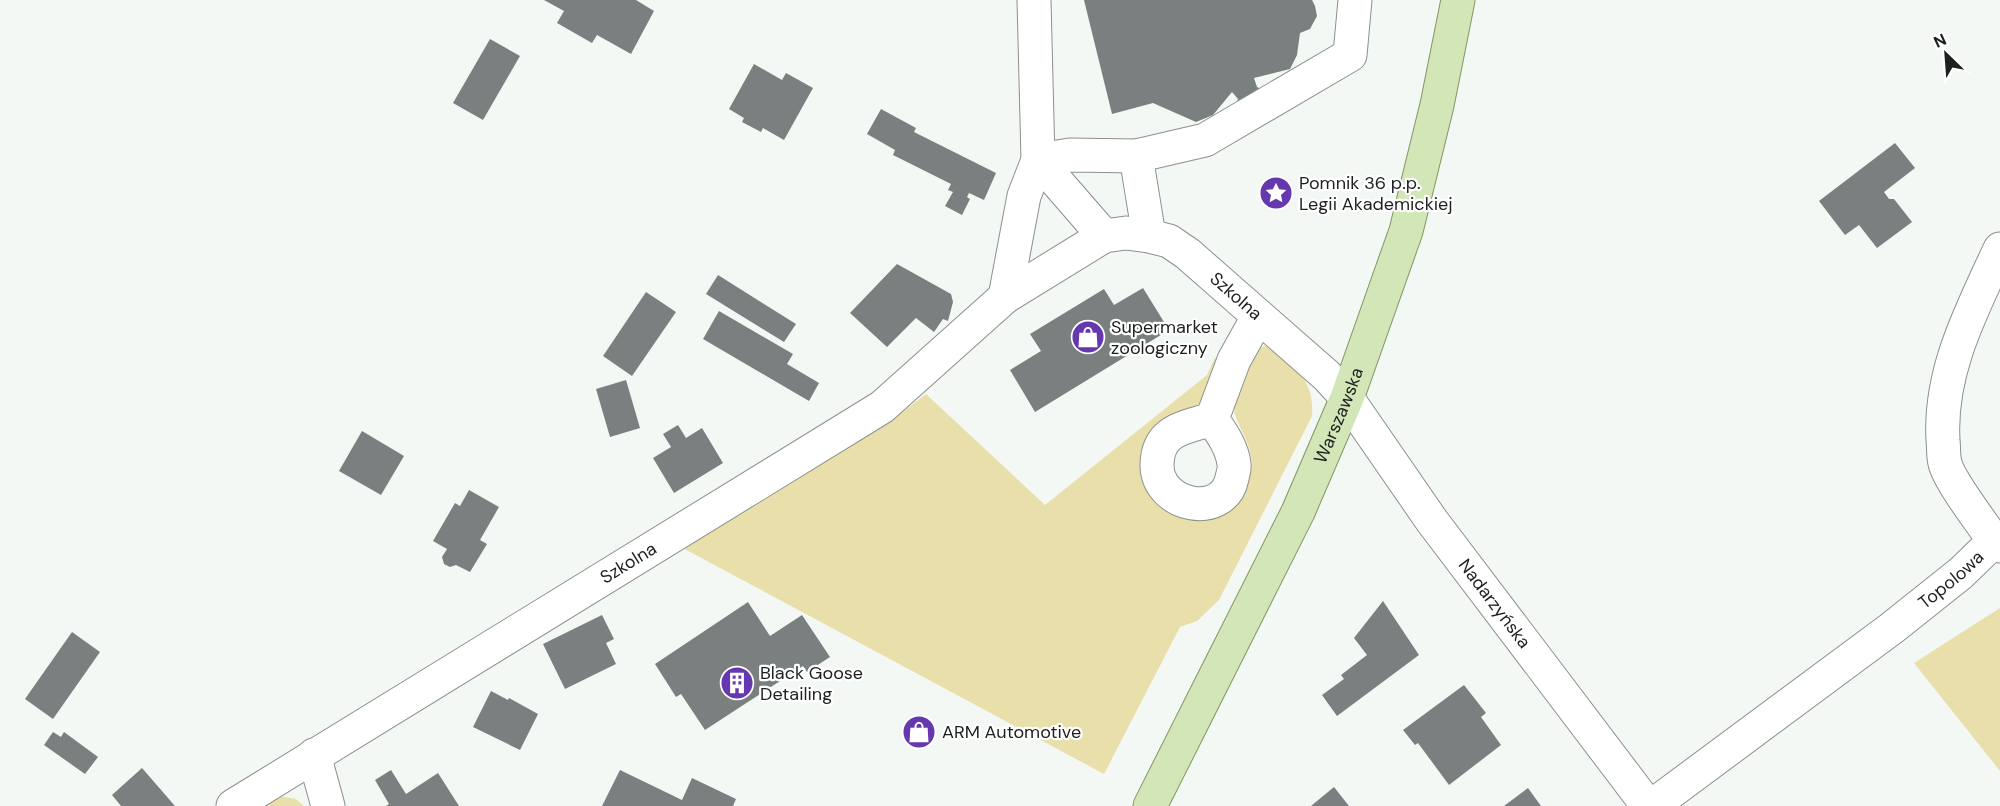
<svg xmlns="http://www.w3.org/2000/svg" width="2000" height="806" font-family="'DM Sans',sans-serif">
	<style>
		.green { fill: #e9dfaa }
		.building { fill: #7a807f }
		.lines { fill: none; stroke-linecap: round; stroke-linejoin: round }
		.minor-casing { stroke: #8b908d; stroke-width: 35 }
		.major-casing { stroke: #809664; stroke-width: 35 }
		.minor { stroke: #fff; stroke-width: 33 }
		.major { stroke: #d3e6b8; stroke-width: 33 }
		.labels { text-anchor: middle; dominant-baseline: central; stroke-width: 4.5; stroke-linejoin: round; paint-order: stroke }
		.poi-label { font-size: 18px; fill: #1d201e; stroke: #fff; text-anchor: start }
		.street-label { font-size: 18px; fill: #1d201e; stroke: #fff }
	</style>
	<rect width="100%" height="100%" fill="#f3f8f4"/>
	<g class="green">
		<path d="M 1269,345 C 1294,367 1315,379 1312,416 L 1219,600 L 1197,621 L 1180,627 L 1104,774 L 681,547 L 888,423 L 926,394 L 1045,505 L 1207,375 L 1215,358 L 1222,361 L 1215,392 L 1144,469 L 1232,502 C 1254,479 1257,465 1244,435 C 1240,426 1235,418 1234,409 C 1233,399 1250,363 1254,352 L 1261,347 Z"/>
		<path d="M 2000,608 L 2000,771 L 1914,663 Z"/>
		<path d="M 279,796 L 296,799 L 304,806 L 264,806 Z"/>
	</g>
	<g class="building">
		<path d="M 544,0 L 636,0 L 654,11 L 631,54 L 597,35 L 592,43 L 557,23 L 564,11 Z"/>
		<path d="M 1084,0 L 1312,0 L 1315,6 L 1317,16 L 1310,29 L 1300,33 L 1297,55 L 1290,69 L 1254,78 L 1257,87 L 1261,89 L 1237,102 L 1238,99 L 1232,92 L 1213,115 L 1196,122 L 1153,103 L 1112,114 Z"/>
		<path d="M 490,39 L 520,56 L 483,120 L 453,103 Z"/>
		<path d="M 754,64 L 782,80 L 786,73 L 813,88 L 784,140 L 763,128 L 761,132 L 742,122 L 744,118 L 729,109 Z"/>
		<path d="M 881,109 L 916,128 L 914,132 L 996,173 L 984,200 L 969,193 L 967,197 L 970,199 L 962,215 L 945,206 L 953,192 L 948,190 L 951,184 L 893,155 L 895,150 L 867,134 Z"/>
		<path d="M 1895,143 L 1915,168 L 1884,192 L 1889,199 L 1894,199 L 1912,222 L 1877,248 L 1859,225 L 1845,235 L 1819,201 Z"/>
		<path d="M 897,264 L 951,294 L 953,302 L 948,321 L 943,319 L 934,332 L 916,318 L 887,347 L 850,313 Z"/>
		<path d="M 718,275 L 796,324 L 784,342 L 706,294 Z"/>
		<path d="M 1143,288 L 1169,330 L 1035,412 L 1010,370 L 1041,351 L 1030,334 L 1104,289 L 1114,305 Z"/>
		<path d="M 646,292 L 676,312 L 632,376 L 603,356 Z"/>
		<path d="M 719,311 L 793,354 L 787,364 L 819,383 L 809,401 L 703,339 Z"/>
		<path d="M 626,380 L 640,428 L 610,437 L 596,389 Z"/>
		<path d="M 678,425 L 686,438 L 702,428 L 723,463 L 674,493 L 653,458 L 671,447 L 663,434 Z"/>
		<path d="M 362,431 L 404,456 L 381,495 L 339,471 Z"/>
		<path d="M 469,490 L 499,507 L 480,540 L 487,544 L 470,572 L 456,565 L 450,567 L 444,564 L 442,557 L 447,549 L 433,541 L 455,503 L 460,506 Z"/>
		<path d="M 1383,601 L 1419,655 L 1337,716 L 1322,695 L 1344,679 L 1341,675 L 1367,655 L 1354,638 Z"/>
		<path d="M 748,602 L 770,636 L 802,615 L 830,657 L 807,672 L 803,666 L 705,730 L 681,694 L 676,697 L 655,664 Z"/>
		<path d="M 602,615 L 614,639 L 606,643 L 616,664 L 565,689 L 543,644 Z"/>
		<path d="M 72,632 L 100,652 L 53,719 L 25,699 Z"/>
		<path d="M 1464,685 L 1486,713 L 1481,717 L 1501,745 L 1449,785 L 1418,743 L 1415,745 L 1403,730 Z"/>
		<path d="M 491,691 L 508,700 L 509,698 L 538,714 L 520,750 L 473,727 Z"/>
		<path d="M 53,732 L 61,737 L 64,732 L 98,757 L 85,774 L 44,745 Z"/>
		<path d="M 142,768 L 175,806 L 121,806 L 112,795 Z"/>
		<path d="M 391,770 L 406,794 L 438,773 L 459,806 L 386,806 L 389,804 L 375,780 Z"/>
		<path d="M 620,770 L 682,800 L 692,778 L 736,799 L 733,806 L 602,806 Z"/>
		<path d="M 1334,787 L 1349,806 L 1311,806 Z"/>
		<path d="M 1528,788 L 1541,806 L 1504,806 Z"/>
	</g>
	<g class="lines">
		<defs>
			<g id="minor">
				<path d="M 1034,0 L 1038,160 L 1104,236"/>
				<path d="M 1149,236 L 1136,156 L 1205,140 L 1350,55 L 1355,0"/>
				<path d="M 2000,249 C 1972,310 1939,371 1943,440 C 1944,448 1943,456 1945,463 C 1949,481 1983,524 1994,541 L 2000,546"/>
				<path d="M 1005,297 L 1024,196 L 1038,160 L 1070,155 L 1136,156"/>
				<path d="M 1212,419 C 1221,432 1232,447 1234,464 C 1235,469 1233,473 1232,478 C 1224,520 1156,507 1157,464 C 1158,429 1185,428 1212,419 L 1234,360 L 1258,317"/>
				<path d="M 314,755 L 328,806"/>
				<path id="s1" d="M 233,806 L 882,407 L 1005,297 L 1104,236 L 1126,233 L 1149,236 L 1169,241 L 1188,254 L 1327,376 L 1347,398 L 1432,521 L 1648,806"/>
				<path id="s2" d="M 1652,806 L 1892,628 L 1961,573 L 1994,541"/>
			</g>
			<g id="major">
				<path id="s3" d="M 1150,806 L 1298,512 L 1347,398 L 1406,231 L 1437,105 L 1458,0"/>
			</g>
		</defs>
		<use href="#minor" class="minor-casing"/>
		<use href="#major" class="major-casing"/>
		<use href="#minor" class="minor"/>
		<use href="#major" class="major"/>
	</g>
	<defs>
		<symbol id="sight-disc" viewBox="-11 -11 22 22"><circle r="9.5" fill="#6638af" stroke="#fff"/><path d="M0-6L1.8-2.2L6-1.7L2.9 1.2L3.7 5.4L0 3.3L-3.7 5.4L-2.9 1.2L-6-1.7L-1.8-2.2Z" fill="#fff"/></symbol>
		<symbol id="shop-disc" viewBox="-11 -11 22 22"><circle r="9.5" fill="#6638af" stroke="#fff"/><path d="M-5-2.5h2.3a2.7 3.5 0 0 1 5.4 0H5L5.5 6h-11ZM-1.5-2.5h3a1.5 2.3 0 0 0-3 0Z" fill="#fff"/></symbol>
		<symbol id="building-disc" viewBox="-11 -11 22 22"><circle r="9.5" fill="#6638af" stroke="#fff"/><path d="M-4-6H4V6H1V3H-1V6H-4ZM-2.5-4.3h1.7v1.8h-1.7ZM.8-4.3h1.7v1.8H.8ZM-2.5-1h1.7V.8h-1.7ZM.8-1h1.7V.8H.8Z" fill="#fff"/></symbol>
	</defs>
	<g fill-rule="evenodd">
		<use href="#sight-disc" x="1257" y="174" width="38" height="38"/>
		<use href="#shop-disc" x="1069" y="318" width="38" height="38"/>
		<use href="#building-disc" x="718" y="664" width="38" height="38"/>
		<use href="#shop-disc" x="900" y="713" width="38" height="38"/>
	</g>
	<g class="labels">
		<g class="poi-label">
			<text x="1299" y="183">Pomnik 36 p.p.<tspan x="1299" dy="21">Legii Akademickiej</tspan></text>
			<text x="1111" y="327">Supermarket<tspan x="1111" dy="21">zoologiczny</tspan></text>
			<text x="760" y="673">Black Goose<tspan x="760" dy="21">Detailing</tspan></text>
			<text x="942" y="732">ARM Automotive</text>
		</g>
		<g class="street-label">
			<text stroke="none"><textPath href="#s1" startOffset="1196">Szkolna</textPath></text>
			<text stroke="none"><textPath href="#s3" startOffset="434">Warszawska</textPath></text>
			<text stroke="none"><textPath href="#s1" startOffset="464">Szkolna</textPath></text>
			<text stroke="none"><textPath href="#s2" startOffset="375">Topolowa</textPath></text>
			<text stroke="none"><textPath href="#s1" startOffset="1600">Nadarzyńska</textPath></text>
		</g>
	</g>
	<g transform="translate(1946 54) rotate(335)" stroke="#ffffff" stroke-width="4.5" paint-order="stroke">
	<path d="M0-4.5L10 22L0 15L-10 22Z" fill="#1d201e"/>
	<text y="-9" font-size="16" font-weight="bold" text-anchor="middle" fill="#1d201e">N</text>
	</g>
</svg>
